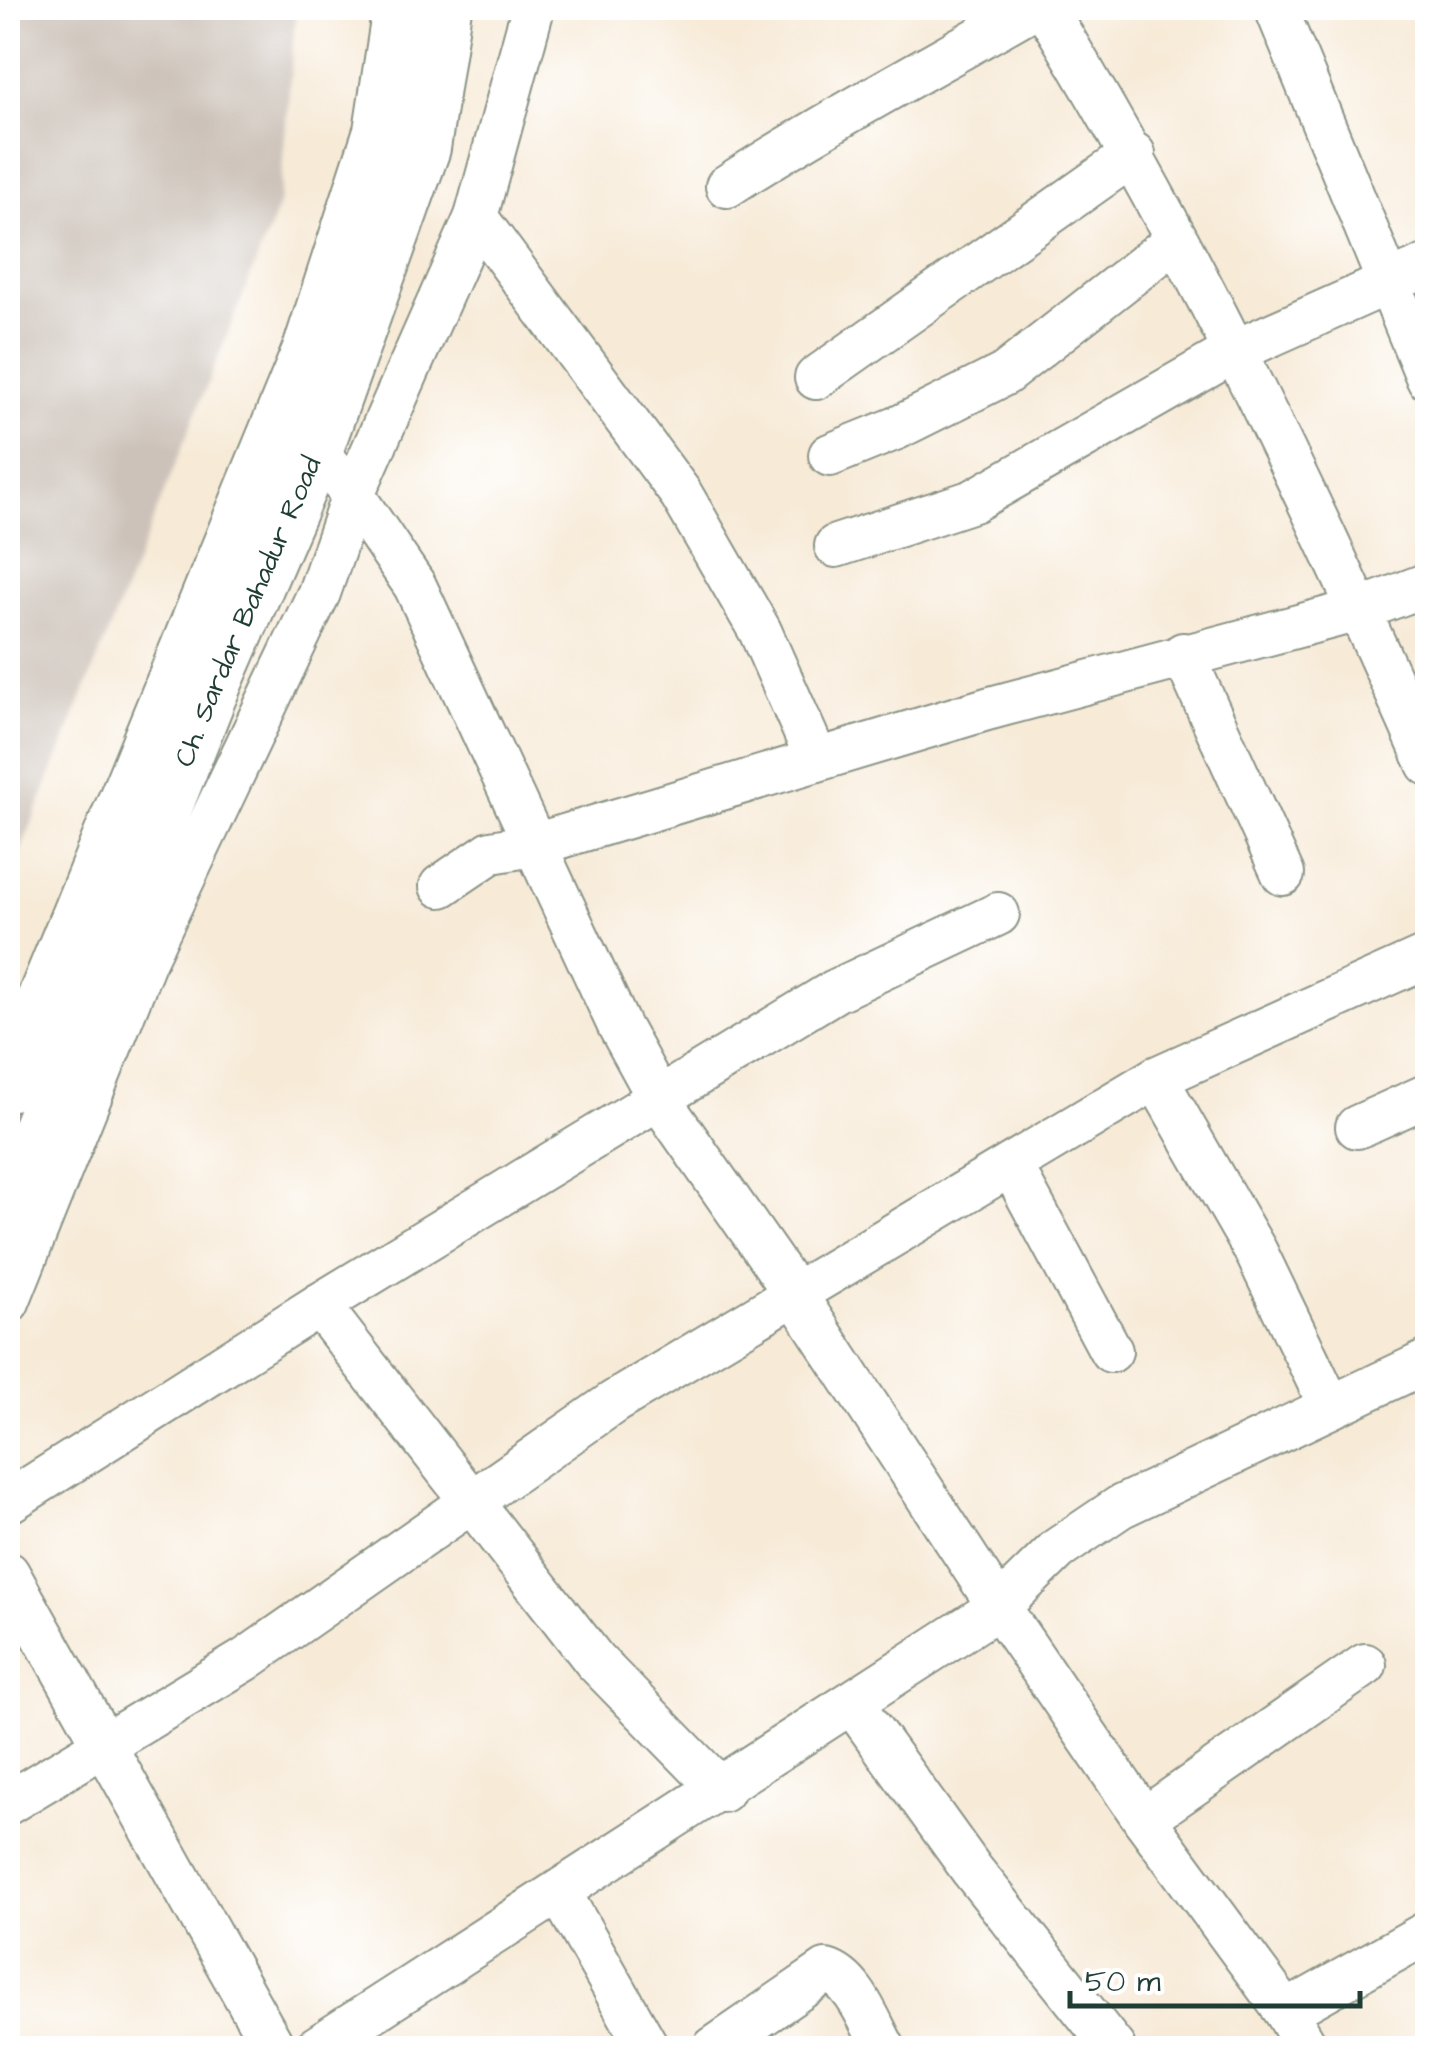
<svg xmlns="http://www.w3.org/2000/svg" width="1435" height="2056" font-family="'Architects Daughter',sans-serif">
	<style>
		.industrial { fill: #ccc2b9 }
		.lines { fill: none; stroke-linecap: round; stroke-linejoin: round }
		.minor-casing { stroke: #8b9486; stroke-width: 46 }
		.major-casing { stroke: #8b9486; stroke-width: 56 }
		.minor { stroke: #fff; stroke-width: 42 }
		.major { stroke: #fff; stroke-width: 52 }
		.labels { text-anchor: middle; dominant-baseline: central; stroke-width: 10; stroke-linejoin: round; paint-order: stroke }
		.street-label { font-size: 28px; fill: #1f3d34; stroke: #fff }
	</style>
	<rect width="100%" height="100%" fill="#fff"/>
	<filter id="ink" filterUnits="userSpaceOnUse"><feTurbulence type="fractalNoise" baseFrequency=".01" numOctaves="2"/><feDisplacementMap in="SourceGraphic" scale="20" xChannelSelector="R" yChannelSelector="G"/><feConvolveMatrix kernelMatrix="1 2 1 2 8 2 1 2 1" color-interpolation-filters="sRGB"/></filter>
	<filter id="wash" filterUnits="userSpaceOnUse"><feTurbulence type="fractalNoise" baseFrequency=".0048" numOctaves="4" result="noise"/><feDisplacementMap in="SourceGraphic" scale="40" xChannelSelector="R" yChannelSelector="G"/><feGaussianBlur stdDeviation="2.25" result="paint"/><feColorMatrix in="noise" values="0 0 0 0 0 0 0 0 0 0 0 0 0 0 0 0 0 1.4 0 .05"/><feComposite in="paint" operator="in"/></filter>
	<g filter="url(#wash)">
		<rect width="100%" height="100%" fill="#f7ead7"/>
		<path class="industrial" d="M 8,8 L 296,8 L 279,205 L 8,883 Z"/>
	</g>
	<g filter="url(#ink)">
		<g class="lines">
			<defs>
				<g id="minor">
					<path d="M 1045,8 C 1192,249 1314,505 1428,764"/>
					<path d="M 1276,8 L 1428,379"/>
					<path d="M 727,186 C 826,122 930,67 1032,8"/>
					<path d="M 476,217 L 681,494 L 760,631 L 817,760"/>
					<path d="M 816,378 L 1134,154"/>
					<path d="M 316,451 L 353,495 L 415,586 L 619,1026 L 659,1099 L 795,1294 L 999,1607 L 1144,1819 L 1286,2012"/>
					<path d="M 830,455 L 897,428 L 1005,374 L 1176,240"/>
					<path d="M 836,546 L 973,501 L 1233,352 L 1428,265"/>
					<path d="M 1183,654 L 1283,874"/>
					<path d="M 441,886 L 491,852 L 534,845 L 987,709 L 1362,609 L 1428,584"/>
					<path d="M 1156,1078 L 1256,1252 L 1329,1404"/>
					<path d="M 1357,1127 L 1428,1095"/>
					<path d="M 1011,1165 L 1111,1351"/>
					<path d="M 8,1302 L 145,960 L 319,593 L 353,495 L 476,217 L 533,8"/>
					<path d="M 319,1305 L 595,1661 L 722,1791"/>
					<path d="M 8,1502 L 319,1305 L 835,991 L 998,914"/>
					<path d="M 8,1573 L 274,2048"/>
					<path d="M 852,1703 L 972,1870 L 1114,2048"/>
					<path d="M 8,1803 L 245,1660 L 614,1402 L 1156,1078 L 1428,956"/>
					<path d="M 1144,1819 L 1365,1665"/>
					<path d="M 560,1893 L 648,2048"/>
					<path d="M 316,2048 L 999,1607 L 1058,1549 L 1120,1507 L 1428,1361"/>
					<path d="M 714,2048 L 826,1971 C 855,1979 870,2024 884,2048"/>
					<path d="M 1307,2048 L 1286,2012 L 1428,1932"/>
				</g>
				<g id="major">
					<path d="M 8,1085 L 310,347 L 380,131 L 399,8"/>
					<path id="s1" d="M 8,1205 L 210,696 L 316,451 L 424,148 L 445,8"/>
				</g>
			</defs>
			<use href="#minor" class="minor-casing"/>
			<use href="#major" class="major-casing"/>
			<use href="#minor" class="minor"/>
			<use href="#major" class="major"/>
		</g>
	</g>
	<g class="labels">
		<g class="street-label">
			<text stroke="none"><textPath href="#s1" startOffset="640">Ch. Sardar Bahadur Road</textPath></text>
		</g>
	</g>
	<rect width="1435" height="2056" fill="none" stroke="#fff" stroke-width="40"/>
	<path d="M1070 1991v15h290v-15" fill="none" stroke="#1f3d34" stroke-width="5"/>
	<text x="1085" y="1991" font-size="30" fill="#1f3d34" stroke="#ffffff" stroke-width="8" paint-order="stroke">50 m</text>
</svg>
